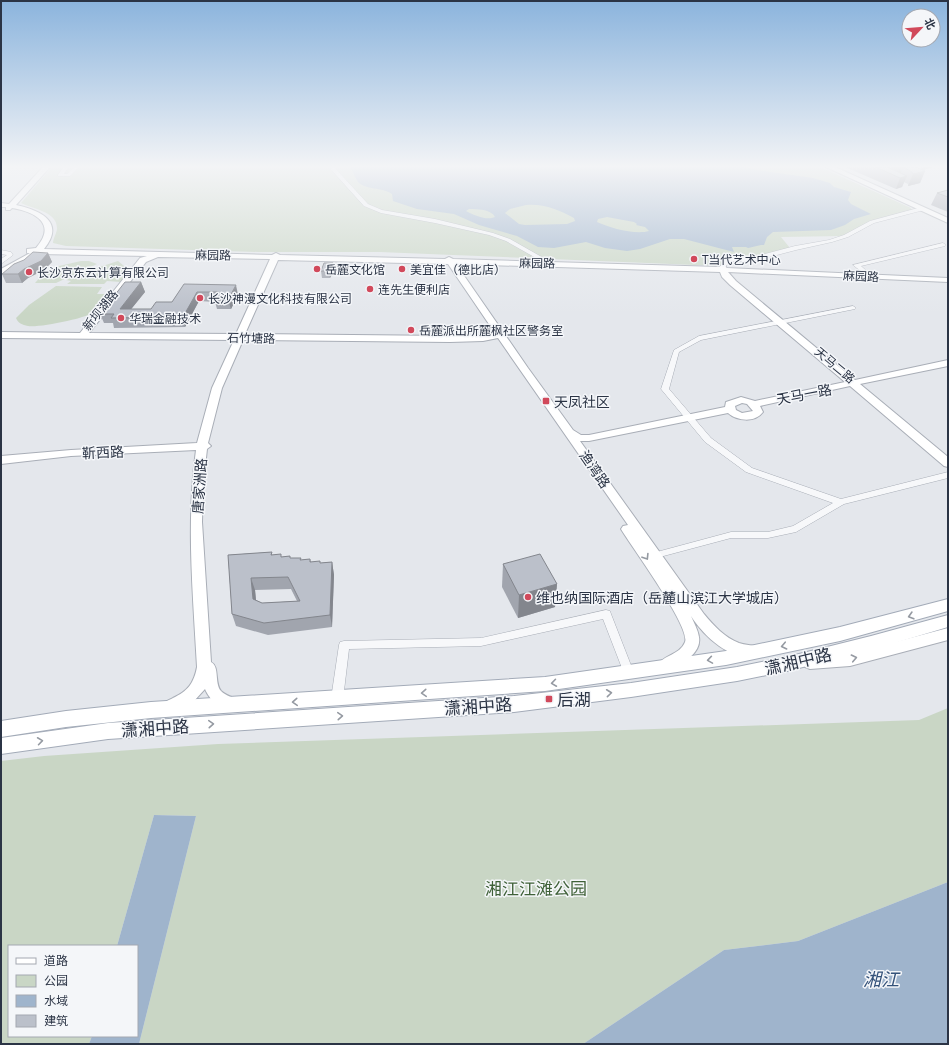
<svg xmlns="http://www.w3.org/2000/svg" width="949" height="1045" font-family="'Open Sans','Noto Sans SC',sans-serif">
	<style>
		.green { fill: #c9d6c5 }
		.water { fill: #9fb4cc; fill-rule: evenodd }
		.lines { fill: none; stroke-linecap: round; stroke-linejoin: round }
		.street-casing { stroke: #a9aeb7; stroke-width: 1 }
		.secondary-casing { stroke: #a9aeb7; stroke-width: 2 }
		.primary-casing { stroke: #a3abb8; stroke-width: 2 }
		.street { fill: #f7f8fa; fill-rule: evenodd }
		.secondary { fill: #fff; fill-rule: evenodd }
		.primary { fill: #fff; fill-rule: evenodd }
		.wall { fill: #a1a5ae; fill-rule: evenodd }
		.shaded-wall { fill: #83868d }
		.building { fill: #bbc0ca; stroke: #83868d; fill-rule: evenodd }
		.oneway { stroke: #959aa2 }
		.poi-dot { fill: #d1495b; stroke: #f4f6f9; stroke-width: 1.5 }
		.labels { text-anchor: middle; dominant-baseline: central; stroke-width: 3; stroke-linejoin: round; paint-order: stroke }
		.far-street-label { font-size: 12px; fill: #2b3445; stroke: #f4f6f9 }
		.far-poi-label { font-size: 12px; fill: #2b3445; stroke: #f4f6f9; text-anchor: start }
		.street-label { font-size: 14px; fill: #2b3445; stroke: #f4f6f9 }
		.poi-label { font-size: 14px; fill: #2b3445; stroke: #f4f6f9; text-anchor: start }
		.near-street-label { font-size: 17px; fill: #2b3445; stroke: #f4f6f9 }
		.near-poi-label { font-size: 17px; fill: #2b3445; stroke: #f4f6f9; text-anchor: start }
		.near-park-label { font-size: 17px; fill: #3f6138; stroke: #f4f6f9 }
		.near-water-label { font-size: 18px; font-style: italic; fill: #34527a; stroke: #f4f6f9 }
	</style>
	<rect width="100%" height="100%" fill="#e4e7ec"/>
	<g class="green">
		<path d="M 52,167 L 820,167 L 911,208 L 911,210 L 869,222 L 842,236 L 781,237 L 790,248 L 746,259 L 726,258 L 720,266 L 380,252 L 259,252 L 66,246 L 53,243 C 53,238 57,233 57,228 C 57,211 32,209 21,203 Z"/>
		<path d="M 81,261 L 89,261 L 97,264 L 56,283 L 35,283 L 42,275 L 54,271 L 59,266 Z"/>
		<path d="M 118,261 L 130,271 L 121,282 L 107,281 L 104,284 L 67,284 L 71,281 L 66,280 L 87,271 Z"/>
		<path d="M 56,286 L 102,287 L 97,294 L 110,294 C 106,299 102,308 97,311 C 88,318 39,328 28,326 C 22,325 18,323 16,318 L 29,305 Z"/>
		<path d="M 948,708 L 948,882 L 798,941 L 724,950 L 583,1044 L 139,1044 L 196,816 L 154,815 L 117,946 L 9,946 L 9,1036 L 92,1036 L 89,1044 L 1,1044 L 1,761 L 44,756 L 218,744 L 919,720 Z"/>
	</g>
	<g class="water">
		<path d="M 350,167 L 745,167 L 756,170 L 813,178 L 830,183 L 834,187 L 851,192 L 848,200 L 851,204 L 871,214 L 854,219 L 845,225 L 831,230 L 773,232 L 767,237 L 764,245 L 761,245 L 748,248 L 746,247 L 732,247 L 734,252 L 684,239 L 670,239 L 640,249 L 627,251 L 605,248 L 586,242 L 554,248 L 538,247 L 517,236 L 479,225 L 454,214 L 417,209 L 393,201 L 392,194 C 382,187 366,190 358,182 C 355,178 353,171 350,167 ZM 526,205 C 542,203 560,210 574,218 L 575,221 L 567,224 L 525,225 L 519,224 L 505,213 L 510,209 ZM 469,209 C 477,209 491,209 495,217 C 486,221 474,215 466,211 ZM 607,217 L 634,222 L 637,224 L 636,225 L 645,227 L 649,231 C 635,235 610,228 597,222 L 598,219 Z"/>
		<path d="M 154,815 L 196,816 L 139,1044 L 89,1044 L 92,1036 L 137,1036 L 137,946 L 117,946 Z"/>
		<path d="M 948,882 L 948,1044 L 583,1044 L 724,950 L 798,941 Z"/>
	</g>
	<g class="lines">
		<defs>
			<g id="street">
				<path d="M 64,167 L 79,167 L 70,176 L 58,176 L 58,175 ZM 73,168 L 67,174 L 64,174 L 67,169 Z"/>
				<path d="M 329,167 L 334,167 L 368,204 L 382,210 L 435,219 L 493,233 L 510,239 L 547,260 L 549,263 L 544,264 L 543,262 L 506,241 L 489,235 L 435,223 L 381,213 L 364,206 Z"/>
				<path d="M 922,207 L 924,208 L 924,210 L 874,223 L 848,237 L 832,242 L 796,250 L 754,261 L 729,261 L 725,268 L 720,267 L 725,258 L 754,257 L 795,246 L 829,240 L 844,235 L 870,221 Z"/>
				<path d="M 943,243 L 946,245 L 945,246 L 861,266 L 870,274 L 867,276 L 853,265 Z"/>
				<path d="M 1,250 L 11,252 L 13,255 L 1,264 L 1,259 L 7,255 L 1,254 Z"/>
				<path d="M 853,306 L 856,308 L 855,309 L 701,340 L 679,352 L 669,389 L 711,438 L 752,468 L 841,499 L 948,472 L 948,478 L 844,504 L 796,532 L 768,538 L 731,538 L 656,558 L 653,557 L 651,555 L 653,553 L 731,532 L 768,532 L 793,526 L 833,503 L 746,472 L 705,442 L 661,389 L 674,350 L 699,336 Z"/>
				<path d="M 606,610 L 610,611 L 611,614 L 634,673 L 633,676 L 629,678 L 625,676 L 603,619 L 481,646 L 349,649 L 343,699 L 341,702 L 337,704 L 333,702 L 331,699 L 339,645 L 340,642 L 344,641 L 481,638 Z"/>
			</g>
			<g id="secondary">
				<path d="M 43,167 L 50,167 L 16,205 C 40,210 66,222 44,249 L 272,255 L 276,253 L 280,255 L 445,259 L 449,257 L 453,259 L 719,267 L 723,265 L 727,268 L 948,278 L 948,282 L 728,272 L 736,281 L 855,380 L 948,360 L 948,366 L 860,384 L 948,457 L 948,467 L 944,466 L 850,386 L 760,406 L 763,412 C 755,423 737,421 728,413 L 589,441 L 580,441 L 704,614 C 714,626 724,637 739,643 C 745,645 752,645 758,647 L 760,651 L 758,655 C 732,664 703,635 691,616 C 694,623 698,630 699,637 C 702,655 678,666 665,671 L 660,669 L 658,665 C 663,655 680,655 685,642 C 691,627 631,546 621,529 L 623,526 L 628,525 L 498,338 L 483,341 L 450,342 L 243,340 L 222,388 L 208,443 L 211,446 L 207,449 L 203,485 L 202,522 L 211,662 C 220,667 214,683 221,691 C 226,696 232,697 238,699 L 240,704 L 238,709 C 224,714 210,701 205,689 L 194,701 L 169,714 L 164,712 L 162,707 C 164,701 168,701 173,698 C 188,691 194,683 197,667 C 193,594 186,523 196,450 L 71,456 L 1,464 L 1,456 L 71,450 L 197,443 L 212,388 L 234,340 L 1,338 L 1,332 L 80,333 L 140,258 L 147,256 L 39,254 L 24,264 L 1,274 L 1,269 L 30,253 L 27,253 L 27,249 L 36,248 C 57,224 36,212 12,208 L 10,210 L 6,210 L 6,207 L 1,207 L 1,203 L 9,204 ZM 158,257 L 270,259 L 236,334 L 89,333 L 146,262 ZM 278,260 L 448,264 L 495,333 L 483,335 L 450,336 L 245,334 ZM 456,264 L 720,272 L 722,277 L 730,285 L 845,382 L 755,401 L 741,397 L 726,402 L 725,407 L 589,435 L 581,435 L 573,430 L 528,368 ZM 742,403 L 747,404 L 753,411 L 742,413 L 736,410 L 735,406 Z"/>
				<path d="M 826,167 L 835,167 L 948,218 L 948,223 Z"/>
				<path d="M 948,628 L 948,640 L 850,666 L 810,669 L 805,667 L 803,663 L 805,659 L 810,657 L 850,654 Z"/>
			</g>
			<g id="primary">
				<path d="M 948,599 L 948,611 L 840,641 L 726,665 L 545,691 L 151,718 L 66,727 L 1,737 L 1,721 L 66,711 L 151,702 L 545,677 L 726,651 L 840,627 Z"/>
				<path d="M 948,615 L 948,627 L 871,650 L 787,671 L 737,681 L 631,697 L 514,712 L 108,739 L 1,754 L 1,738 L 108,723 L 514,696 L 631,683 L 737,667 L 787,657 L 871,636 Z"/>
			</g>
		</defs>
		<use href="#street" class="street-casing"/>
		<use href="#secondary" class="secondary-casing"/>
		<use href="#primary" class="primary-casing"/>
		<use href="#street" class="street"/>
		<use href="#secondary" class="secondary"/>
		<use href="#primary" class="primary"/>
	</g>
	<g class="wall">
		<path d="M 845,167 L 916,167 L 925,171 L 920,183 L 908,186 L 908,184 L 904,182 L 902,187 L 896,189 Z"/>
		<path d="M 919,167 L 933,167 L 923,170 Z"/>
		<path d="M 948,190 L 948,212 L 931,205 L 937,193 Z"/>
		<path d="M 48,253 L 52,262 L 44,270 L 28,278 L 22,283 L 6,283 L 2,274 Z"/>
		<path d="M 334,270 L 330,278 L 322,278 L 321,271 Z"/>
		<path d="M 141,282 L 145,292 L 131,309 L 151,309 L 172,302 L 184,284 L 238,295 L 231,309 L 217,309 L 215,302 L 199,301 L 185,327 L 114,328 L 113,323 L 104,323 L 100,314 Z"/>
		<path d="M 272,552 L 272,555 L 282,557 L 290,556 L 290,558 L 301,560 L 310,559 L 311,562 L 321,563 L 332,562 L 334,575 L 332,627 L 268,635 L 236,626 L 232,614 L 228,555 ZM 291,589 L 297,601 L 262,603 L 256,600 L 255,590 Z"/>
		<path d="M 503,564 L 557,584 L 555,607 L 518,618 L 502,587 Z"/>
	</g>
	<g class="shaded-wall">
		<path d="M 893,167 L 915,167 L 903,167 L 901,173 L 891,174 Z"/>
		<path d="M 924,167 L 933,167 L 923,170 Z"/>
		<path d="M 925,171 L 920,183 L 908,186 L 913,174 Z"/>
		<path d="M 907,176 L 902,187 L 896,189 L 900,178 Z"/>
		<path d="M 48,253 L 52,262 L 44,270 L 28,278 L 22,283 L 18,274 L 24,269 Z"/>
		<path d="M 333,263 L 334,270 L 330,278 L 329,271 Z"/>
		<path d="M 141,282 L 145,292 L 124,318 L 120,309 Z"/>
		<path d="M 236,285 L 238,295 L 231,309 L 228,300 Z"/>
		<path d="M 197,292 L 199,301 L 185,327 L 183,317 Z"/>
		<path d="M 332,562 L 334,575 L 332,627 L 330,615 Z"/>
		<path d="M 251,578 L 255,590 L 257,611 L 253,599 Z"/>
		<path d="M 557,584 L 555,607 L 518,618 L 519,595 Z"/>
	</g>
	<g class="building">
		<path d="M 876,167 L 887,167 L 907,176 L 900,178 Z"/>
		<path d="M 903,167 L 916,167 L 925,171 L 913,174 L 912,172 Z"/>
		<path d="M 948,190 L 948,197 L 937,193 Z"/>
		<path d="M 33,252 L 48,253 L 41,261 L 24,269 L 18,274 L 2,274 L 14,264 L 24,260 Z"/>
		<path d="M 324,263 L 333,263 L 329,271 L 321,271 Z"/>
		<path d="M 125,282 L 141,282 L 120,309 L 151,309 L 156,302 L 172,302 L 184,284 L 236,285 L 228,300 L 214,300 L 218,292 L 197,292 L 183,317 L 111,318 L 114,314 L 100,314 Z"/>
		<path d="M 272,552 L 271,555 L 281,554 L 281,557 L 290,556 L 290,558 L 301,558 L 300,560 L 310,559 L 310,562 L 320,561 L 320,563 L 332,562 L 330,615 L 264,623 L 232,614 L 228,555 ZM 288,577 L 300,601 L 262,603 L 253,599 L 251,578 Z"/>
		<path d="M 540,554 L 557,584 L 519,595 L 503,564 Z"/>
	</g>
	<defs><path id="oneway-chevron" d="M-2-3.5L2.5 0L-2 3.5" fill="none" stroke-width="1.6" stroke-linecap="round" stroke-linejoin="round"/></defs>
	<g class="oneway">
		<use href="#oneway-chevron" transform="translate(646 557) rotate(58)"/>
		<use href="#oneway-chevron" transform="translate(911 616) rotate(164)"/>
		<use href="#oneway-chevron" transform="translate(784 646) rotate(168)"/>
		<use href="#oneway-chevron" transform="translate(854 658) rotate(-12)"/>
		<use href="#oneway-chevron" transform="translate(710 660) rotate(171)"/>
		<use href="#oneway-chevron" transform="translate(554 683) rotate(172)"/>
		<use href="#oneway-chevron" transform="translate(424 693) rotate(176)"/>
		<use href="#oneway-chevron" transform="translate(609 693) rotate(-6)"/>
		<use href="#oneway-chevron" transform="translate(295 702) rotate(176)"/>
		<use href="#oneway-chevron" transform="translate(340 716) rotate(-4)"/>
		<use href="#oneway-chevron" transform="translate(211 724) rotate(-4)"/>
		<use href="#oneway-chevron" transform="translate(40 741) rotate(-8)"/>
	</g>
	<linearGradient id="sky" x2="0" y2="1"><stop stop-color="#8bb4dd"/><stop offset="0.53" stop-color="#f3f4f6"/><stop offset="1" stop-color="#f3f4f6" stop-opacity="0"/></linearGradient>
	<rect width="949" height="314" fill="url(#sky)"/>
	<g class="poi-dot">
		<circle cx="694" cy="259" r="4"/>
		<circle cx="317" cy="269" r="4"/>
		<circle cx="402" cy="269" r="4"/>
		<circle cx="29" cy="272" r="4"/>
		<circle cx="370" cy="289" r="4"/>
		<circle cx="200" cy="298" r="4"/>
		<circle cx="121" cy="318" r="4"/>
		<circle cx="411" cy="330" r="4"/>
		<rect x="542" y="397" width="8" height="8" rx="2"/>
		<circle cx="528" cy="597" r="4"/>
		<rect x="545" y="695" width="8" height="8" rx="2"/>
	</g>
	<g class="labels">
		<g class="far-street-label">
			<text transform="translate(213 255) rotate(1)">麻园路</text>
			<text transform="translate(537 263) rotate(1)">麻园路</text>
			<text transform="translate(861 276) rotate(3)">麻园路</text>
			<text transform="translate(100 310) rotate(-51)">新坝湖路</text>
			<text transform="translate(251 338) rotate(1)">石竹塘路</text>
			<text transform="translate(835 365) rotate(40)">天马二路</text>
		</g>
		<g class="far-poi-label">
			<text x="702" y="259">T当代艺术中心</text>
			<text x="325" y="269">岳麓文化馆</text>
			<text x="410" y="269">美宜佳（德比店）</text>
			<text x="37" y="272">长沙京东云计算有限公司</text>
			<text x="378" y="289">连先生便利店</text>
			<text x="208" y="298">长沙神漫文化科技有限公司</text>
			<text x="129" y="318">华瑞金融技术</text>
			<text x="419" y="330">岳麓派出所麓枫社区警务室</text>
		</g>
		<g class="street-label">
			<text transform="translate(804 394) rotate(-11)">天马一路</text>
			<text transform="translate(103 452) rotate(-3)">靳西路</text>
			<text transform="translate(595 469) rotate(55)">渔湾路</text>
			<text transform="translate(199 486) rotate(-86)">唐家洲路</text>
		</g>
		<g class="poi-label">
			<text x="554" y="401">天凤社区</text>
			<text x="536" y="597">维也纳国际酒店（岳麓山滨江大学城店）</text>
		</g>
		<g class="near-street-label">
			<text transform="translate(798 661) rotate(-13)">潇湘中路</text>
			<text transform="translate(478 706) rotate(-4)">潇湘中路</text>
			<text transform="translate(155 728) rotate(-4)">潇湘中路</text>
		</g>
		<g class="near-poi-label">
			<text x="557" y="699">后湖</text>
		</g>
		<g class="near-park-label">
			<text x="536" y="888">湘江江滩公园</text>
		</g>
		<g class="near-water-label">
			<text x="881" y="979">湘江</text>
		</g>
	</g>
	<rect width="949" height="1045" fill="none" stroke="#2b3445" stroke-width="4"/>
	<rect x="8" y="945" width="130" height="92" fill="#f4f6f9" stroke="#a4a8b1"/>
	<rect x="16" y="958" width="20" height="6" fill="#ffffff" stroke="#a4a8b1"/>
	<text x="44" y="965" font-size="12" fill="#2b3445">道路</text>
	<rect x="16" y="975" width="20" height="12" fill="#c9d6c5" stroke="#a4a8b1"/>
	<text x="44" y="985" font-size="12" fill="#2b3445">公园</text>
	<rect x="16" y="995" width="20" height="12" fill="#9fb4cc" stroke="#a4a8b1"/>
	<text x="44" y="1005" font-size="12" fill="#2b3445">水域</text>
	<rect x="16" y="1015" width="20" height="12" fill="#bbc0ca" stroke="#a4a8b1"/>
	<text x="44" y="1025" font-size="12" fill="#2b3445">建筑</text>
	<g transform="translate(921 28) rotate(64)"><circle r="19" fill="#f4f6f9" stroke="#a4a8b1"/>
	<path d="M0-3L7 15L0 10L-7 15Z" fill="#d1495b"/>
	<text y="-6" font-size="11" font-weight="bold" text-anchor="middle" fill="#2b3445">北</text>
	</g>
</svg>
